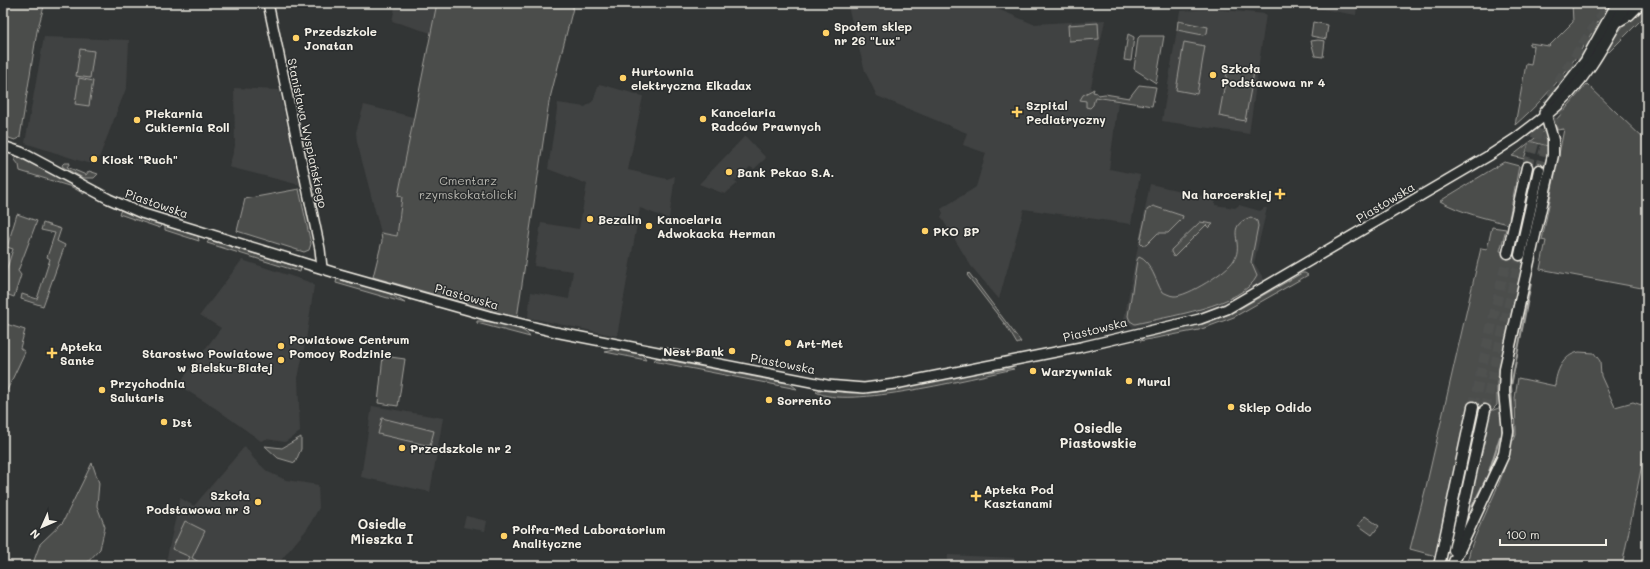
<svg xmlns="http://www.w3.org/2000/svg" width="1650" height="569" font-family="Mali,sans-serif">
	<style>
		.built { fill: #404242 }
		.green { fill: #4b4d4c; stroke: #a09f9a }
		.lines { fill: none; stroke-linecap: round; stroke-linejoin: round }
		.stream { stroke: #a6a5a0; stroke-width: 2 }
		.secondary-tunnel { stroke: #4f5150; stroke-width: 10; stroke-dasharray: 10 5; stroke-linecap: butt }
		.tertiary-casing { stroke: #f4f1e8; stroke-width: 12 }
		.secondary-casing { stroke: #f4f1e8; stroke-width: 13 }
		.tertiary { stroke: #2a2d2e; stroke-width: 9 }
		.secondary { stroke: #2a2d2e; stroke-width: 10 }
		.poi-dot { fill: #ffd166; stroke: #2a2d2e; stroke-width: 1.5 }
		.labels { text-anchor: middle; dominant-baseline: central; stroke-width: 3; stroke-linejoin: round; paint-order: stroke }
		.poi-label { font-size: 12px; font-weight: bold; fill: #f4f1e8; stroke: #2a2d2e; text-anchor: start }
		.street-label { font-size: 12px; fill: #f4f1e8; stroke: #2a2d2e }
		.park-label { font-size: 12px; fill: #b9b8b1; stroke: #2a2d2e }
		.neighbourhood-label { font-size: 13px; font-weight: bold; fill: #f4f1e8; stroke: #2a2d2e }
	</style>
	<rect width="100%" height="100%" fill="#323535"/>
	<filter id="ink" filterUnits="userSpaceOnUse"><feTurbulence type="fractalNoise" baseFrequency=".025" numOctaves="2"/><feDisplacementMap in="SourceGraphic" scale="8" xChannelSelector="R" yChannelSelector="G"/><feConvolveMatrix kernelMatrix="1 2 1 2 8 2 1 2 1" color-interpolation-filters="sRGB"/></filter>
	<g filter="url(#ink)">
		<g class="built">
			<path d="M 396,3 L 437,3 L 431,33 L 392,21 Z"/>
			<path d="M 847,3 L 994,3 L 993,7 L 1033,24 L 1105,20 L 1089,96 L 1118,102 L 1109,169 L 1140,175 L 1131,224 L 1024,209 L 999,299 L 971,266 L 941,217 L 943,213 L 941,209 L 976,187 L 986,153 L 963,145 L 967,133 L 877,96 L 865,71 Z"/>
			<path d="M 1317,3 L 1357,3 L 1356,15 L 1316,8 Z"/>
			<path d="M 1212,9 L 1266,14 L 1249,134 L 1162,121 L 1180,11 Z"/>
			<path d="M 44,37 L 129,40 L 127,86 L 97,163 L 87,163 L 25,143 Z"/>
			<path d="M 599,84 L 643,96 L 628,170 L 667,179 L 675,176 L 669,219 L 640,208 L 617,336 L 530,318 L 528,316 L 531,292 L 569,299 L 573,271 L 534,266 L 541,223 L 579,229 L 587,184 L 548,169 L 558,103 L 585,107 L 593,101 Z"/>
			<path d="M 234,88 L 279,90 L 300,185 L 229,167 L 235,146 Z"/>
			<path d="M 364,105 L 413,117 L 398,196 L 402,197 L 397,236 L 381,233 L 357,142 L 356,132 Z"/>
			<path d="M 745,136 L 766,158 L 754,169 L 750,167 L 734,182 L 738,183 L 725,194 L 699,184 Z"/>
			<path d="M 1150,184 L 1216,199 L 1215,205 L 1235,208 L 1239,205 L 1260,211 L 1264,208 L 1267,208 L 1254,263 L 1265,281 L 1229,302 L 1215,308 L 1143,325 L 1133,327 L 1129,324 L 1124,319 Z"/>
			<path d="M 242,260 L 312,283 L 314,286 L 306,340 L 298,378 L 300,432 L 285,442 L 266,439 L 261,441 L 215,408 L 178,385 L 221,328 L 200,315 Z"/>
			<path d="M 372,406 L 443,418 L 430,492 L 361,477 Z"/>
			<path d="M 245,446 L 254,459 L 268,472 L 286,480 L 318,485 L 319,508 L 307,529 L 276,566 L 165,566 L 180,498 L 194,506 Z"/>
			<path d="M 466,516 L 487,521 L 485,531 L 463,527 Z"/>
			<path d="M 948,555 L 1015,558 L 1014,566 L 947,566 Z"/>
		</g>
		<g class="green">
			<path d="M 3,3 L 45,3 L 37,31 L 20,137 L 15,140 L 3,136 Z"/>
			<path d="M 437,3 L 573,3 L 574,4 L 549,102 L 517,318 L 373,277 L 382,241 L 381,233 L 397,236 L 402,197 L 398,196 Z"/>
			<path d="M 1572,3 L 1608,3 C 1585,50 1554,91 1515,125 L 1526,64 L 1531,65 L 1534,46 L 1529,45 L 1530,43 L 1549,46 L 1573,22 Z"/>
			<path d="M 1647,4 L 1647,14 L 1609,52 L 1606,51 C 1616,33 1630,16 1647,4 Z"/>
			<path d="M 1178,21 L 1208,27 L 1207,33 L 1203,35 L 1177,30 Z"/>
			<path d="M 1313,22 L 1328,25 L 1326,39 L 1311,36 Z"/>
			<path d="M 1098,23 L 1099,39 L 1069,41 L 1068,25 Z"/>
			<path d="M 1128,34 L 1134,37 L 1131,61 L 1124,60 Z"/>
			<path d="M 1164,36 L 1156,83 L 1134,69 L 1138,38 L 1140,36 Z"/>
			<path d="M 1318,40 L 1325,41 L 1323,57 L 1315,56 L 1311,41 Z"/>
			<path d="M 1184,42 L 1205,46 L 1197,94 L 1176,90 Z"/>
			<path d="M 80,49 L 94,51 L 90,78 L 76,76 Z"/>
			<path d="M 1228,67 L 1254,72 L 1245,121 L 1219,116 Z"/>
			<path d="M 79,78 L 93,81 L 89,106 L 75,104 Z"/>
			<path d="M 1587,84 L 1647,142 L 1647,289 L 1540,269 L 1546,241 L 1542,240 L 1564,129 L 1557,130 L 1556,120 Z"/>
			<path d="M 1139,85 L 1156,87 L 1152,106 L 1095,97 L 1093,105 L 1090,108 L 1086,107 L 1086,101 L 1080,100 L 1083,95 L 1094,89 L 1093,92 L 1097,93 L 1098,95 L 1105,94 L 1129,98 Z"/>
			<path d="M 1544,131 L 1546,131 L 1551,147 L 1533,142 L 1529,143 L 1524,159 L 1512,156 Z"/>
			<path d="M 15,156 L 53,174 L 84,192 L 84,194 L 72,187 L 20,171 L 19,165 L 15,160 Z"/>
			<path d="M 1504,162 L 1519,166 L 1508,224 C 1485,218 1461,213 1440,201 Z"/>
			<path d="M 64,163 L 70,163 L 67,167 L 86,175 L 89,171 L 98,174 L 94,178 L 83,178 L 63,167 L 62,165 Z"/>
			<path d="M 299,189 L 311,244 L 309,250 L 304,252 L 237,231 L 245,199 Z"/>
			<path d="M 1153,206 L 1183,216 L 1182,219 L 1168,233 L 1158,233 L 1146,245 L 1143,245 L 1140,242 L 1147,210 Z"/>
			<path d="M 121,210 L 161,224 L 160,228 L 119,214 Z"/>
			<path d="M 17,214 L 37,221 L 18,271 L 21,275 L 14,297 L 3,293 L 3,281 L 13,249 L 7,247 Z"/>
			<path d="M 1251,217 L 1257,221 L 1258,226 L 1251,262 L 1257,276 C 1243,306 1165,317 1135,324 L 1130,321 L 1128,316 L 1137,260 L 1139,257 C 1151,261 1156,282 1162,292 C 1166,293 1170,296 1174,296 C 1187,297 1228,271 1234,260 C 1245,242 1223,227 1251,217 Z"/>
			<path d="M 1200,222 L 1213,224 L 1209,228 L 1206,225 L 1174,257 L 1171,252 L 1171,250 Z"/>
			<path d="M 43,223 L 61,229 L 57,241 L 65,245 L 43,306 L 21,299 L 22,294 L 37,299 L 50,259 L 47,257 L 55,233 L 41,230 Z"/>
			<path d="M 165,226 L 198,236 L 199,241 L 165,230 Z"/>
			<path d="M 1492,227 L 1506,229 L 1500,251 L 1524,257 L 1497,379 L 1497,405 L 1491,411 L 1501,407 L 1502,448 L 1461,538 L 1488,411 L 1468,406 L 1436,556 L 1410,549 L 1426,487 L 1481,248 L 1487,249 Z"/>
			<path d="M 209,240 L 301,268 L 300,272 L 207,243 Z"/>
			<path d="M 969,273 L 1021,342 L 1017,344 L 1007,327 L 967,275 Z"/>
			<path d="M 1302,273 L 1305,273 L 1308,275 L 1234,317 L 1199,330 L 1140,341 L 1144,337 L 1198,325 L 1232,313 Z"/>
			<path d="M 337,278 L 387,292 L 405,303 L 336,283 Z"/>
			<path d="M 477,321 C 489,321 523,325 530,337 L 477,323 Z"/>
			<path d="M 3,323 L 25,330 L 20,348 L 25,352 L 3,399 Z"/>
			<path d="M 615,348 L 641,353 L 646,360 L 605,352 L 614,350 Z"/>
			<path d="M 1579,352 L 1594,353 L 1600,361 L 1601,376 L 1615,407 L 1633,402 L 1647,407 L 1647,439 L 1622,566 L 1467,566 C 1469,545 1480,527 1488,508 C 1498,487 1508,463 1511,440 L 1514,440 L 1516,435 L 1515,398 L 1518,378 L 1555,386 C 1556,371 1563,355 1579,352 Z"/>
			<path d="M 383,356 L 405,359 L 398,406 L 378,403 Z"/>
			<path d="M 657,358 L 791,384 L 797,389 L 653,361 Z"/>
			<path d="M 1011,368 L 1014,369 C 975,377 846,410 816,392 L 820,390 L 851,393 L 877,392 L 985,370 L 990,372 Z"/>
			<path d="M 382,418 L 434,431 L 430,446 L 378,434 Z"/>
			<path d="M 301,437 L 301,449 L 295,463 L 278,458 L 265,446 L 282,448 Z"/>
			<path d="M 92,463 L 99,483 L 97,506 L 105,527 L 100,549 L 84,566 L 32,566 L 40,544 L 63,522 Z"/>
			<path d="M 1365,516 L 1379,526 L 1372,535 L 1358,525 Z"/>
			<path d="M 185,521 L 205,531 L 192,558 L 206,566 L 185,566 L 190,557 L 172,549 Z"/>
		</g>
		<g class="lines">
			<g class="stream">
				<path d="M 1512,436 L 1514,436 L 1511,386 L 1531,283"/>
				<path d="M 1472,507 L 1488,475 L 1500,437 L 1504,436"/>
			</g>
			<g class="secondary-tunnel">
				<path d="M 1527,167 L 1540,123 L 1560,79 L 1610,3"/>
				<path d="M 1539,170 L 1551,127 L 1564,99"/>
				<path d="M 1473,407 L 1508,253"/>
				<path d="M 1485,410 L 1520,255"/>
			</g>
			<defs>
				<g id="tertiary">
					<path d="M 268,3 L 320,249 L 322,268"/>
					<path d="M 1544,113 L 1585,61 L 1617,3"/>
					<path d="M 3,146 L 21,152 L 109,199 L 141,213 L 336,273 L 489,316 L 555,332 L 827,385 L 864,388 L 895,384 L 1081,347 L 1200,319 L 1227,309 L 1490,155 L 1516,138 L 1546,115"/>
				</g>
				<g id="secondary">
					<path d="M 1617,22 L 1629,15 L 1641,3"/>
					<path d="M 1508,253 L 1527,167"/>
					<path d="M 1520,255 L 1539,170"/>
					<path d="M 1454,550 L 1485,410"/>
					<path d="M 1439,566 L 1473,407"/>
					<path d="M 1452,566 L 1504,454 L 1508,431 L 1504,392 L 1505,368 L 1553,155 L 1553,140 L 1546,115 C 1583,86 1605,44 1627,3"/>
				</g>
			</defs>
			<use href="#tertiary" class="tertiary-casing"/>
			<use href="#secondary" class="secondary-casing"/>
			<use href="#tertiary" class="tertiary"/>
			<use href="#secondary" class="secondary"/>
		</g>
	</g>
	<g class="poi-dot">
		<circle cx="826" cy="33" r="4"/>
		<circle cx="296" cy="38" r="4"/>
		<circle cx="1213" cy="75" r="4"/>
		<circle cx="623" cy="78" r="4"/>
		<path d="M1015 106h4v4h4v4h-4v4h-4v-4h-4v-4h4z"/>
		<circle cx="703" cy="119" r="4"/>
		<circle cx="137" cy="120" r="4"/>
		<circle cx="94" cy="159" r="4"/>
		<circle cx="729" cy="172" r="4"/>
		<path d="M1278 188h4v4h4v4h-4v4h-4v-4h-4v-4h4z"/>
		<circle cx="590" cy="219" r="4"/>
		<circle cx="649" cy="226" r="4"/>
		<circle cx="925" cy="231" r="4"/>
		<circle cx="788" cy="343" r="4"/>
		<circle cx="281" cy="346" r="4"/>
		<circle cx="732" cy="351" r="4"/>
		<path d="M50 347h4v4h4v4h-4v4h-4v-4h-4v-4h4z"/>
		<circle cx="281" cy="360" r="4"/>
		<circle cx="1033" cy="371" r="4"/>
		<circle cx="1129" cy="381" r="4"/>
		<circle cx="102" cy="390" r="4"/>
		<circle cx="769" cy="400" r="4"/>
		<circle cx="1231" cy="407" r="4"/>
		<circle cx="164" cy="422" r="4"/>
		<circle cx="402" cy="448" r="4"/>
		<path d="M974 490h4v4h4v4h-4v4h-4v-4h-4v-4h4z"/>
		<circle cx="258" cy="502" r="4"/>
		<circle cx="504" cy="536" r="4"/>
	</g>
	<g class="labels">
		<g class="poi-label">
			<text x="834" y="26">Społem sklep<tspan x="834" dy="14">nr 26 "Lux"</tspan></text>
			<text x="304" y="31">Przedszkole<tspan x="304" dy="14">Jonatan</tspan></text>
			<text x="1221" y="68">Szkoła<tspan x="1221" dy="14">Podstawowa nr 4</tspan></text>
			<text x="631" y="71">Hurtownia<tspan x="631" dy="14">elektryczna Elkadax</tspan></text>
			<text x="1026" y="105">Szpital<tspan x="1026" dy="14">Pediatryczny</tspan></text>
			<text x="711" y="112">Kancelaria<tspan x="711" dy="14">Radców Prawnych</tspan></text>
			<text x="145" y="113">Piekarnia<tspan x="145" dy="14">Cukiernia Roll</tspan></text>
			<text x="102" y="159">Kiosk "Ruch"</text>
			<text x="737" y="172">Bank Pekao S.A.</text>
			<text x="1272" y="194" text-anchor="end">Na harcerskiej</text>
			<text x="598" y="219">Bezalin</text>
			<text x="657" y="219">Kancelaria<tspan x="657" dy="14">Adwokacka Herman</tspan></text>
			<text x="933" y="231">PKO BP</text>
			<text x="289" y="339">Powiatowe Centrum<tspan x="289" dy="14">Pomocy Rodzinie</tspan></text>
			<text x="796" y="343">Art-Met</text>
			<text x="60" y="346">Apteka<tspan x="60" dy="14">Sante</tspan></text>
			<text x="724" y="351" text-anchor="end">Nest Bank</text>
			<text x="273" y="353" text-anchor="end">Starostwo Powiatowe<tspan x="273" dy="14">w Bielsku-Białej</tspan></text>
			<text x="1041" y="371">Warzywniak</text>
			<text x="1137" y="381">Mural</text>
			<text x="110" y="383">Przychodnia<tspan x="110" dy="14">Salutaris</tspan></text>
			<text x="777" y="400">Sorrento</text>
			<text x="1239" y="407">Sklep Odido</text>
			<text x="172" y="422">Dst</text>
			<text x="410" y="448">Przedszkole nr 2</text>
			<text x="984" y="489">Apteka Pod<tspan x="984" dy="14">Kasztanami</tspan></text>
			<text x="250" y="495" text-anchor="end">Szkoła<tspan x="250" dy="14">Podstawowa nr 3</tspan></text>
			<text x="512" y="529">Polfra-Med Laboratorium<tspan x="512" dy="14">Analityczne</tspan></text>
		</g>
		<g class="street-label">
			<text transform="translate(308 133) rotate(78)">Stanisława Wyspiańskiego</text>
			<text transform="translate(1385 202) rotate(-31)">Piastowska</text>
			<text transform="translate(157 203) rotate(19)">Piastowska</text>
			<text transform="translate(467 296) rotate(16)">Piastowska</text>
			<text transform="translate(1095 329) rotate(-14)">Piastowska</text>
			<text transform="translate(783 363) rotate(11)">Piastowska</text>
		</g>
		<g class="park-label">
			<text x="468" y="180">Cmentarz<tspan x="468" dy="14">rzymskokatolicki</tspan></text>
		</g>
		<g class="neighbourhood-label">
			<text x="1098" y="427">Osiedle<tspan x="1098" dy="15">Piastowskie</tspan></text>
			<text x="382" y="523">Osiedle<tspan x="382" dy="15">Mieszka I</tspan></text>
		</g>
	</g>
	<rect width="1650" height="569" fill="none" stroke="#2a2d2e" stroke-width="16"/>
	<rect x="8" y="8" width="1634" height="553" fill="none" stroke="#f4f1e8" stroke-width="1.5" filter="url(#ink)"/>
	<g transform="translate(42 527) rotate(225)" stroke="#2a2d2e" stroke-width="3" paint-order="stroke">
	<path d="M0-3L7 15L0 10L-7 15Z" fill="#f4f1e8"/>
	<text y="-6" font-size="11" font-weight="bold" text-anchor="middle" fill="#f4f1e8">N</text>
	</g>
	<path d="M1500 539v6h106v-6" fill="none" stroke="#f4f1e8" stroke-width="2"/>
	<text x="1506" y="539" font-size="12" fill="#f4f1e8" stroke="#2a2d2e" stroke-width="3" paint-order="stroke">100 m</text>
</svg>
